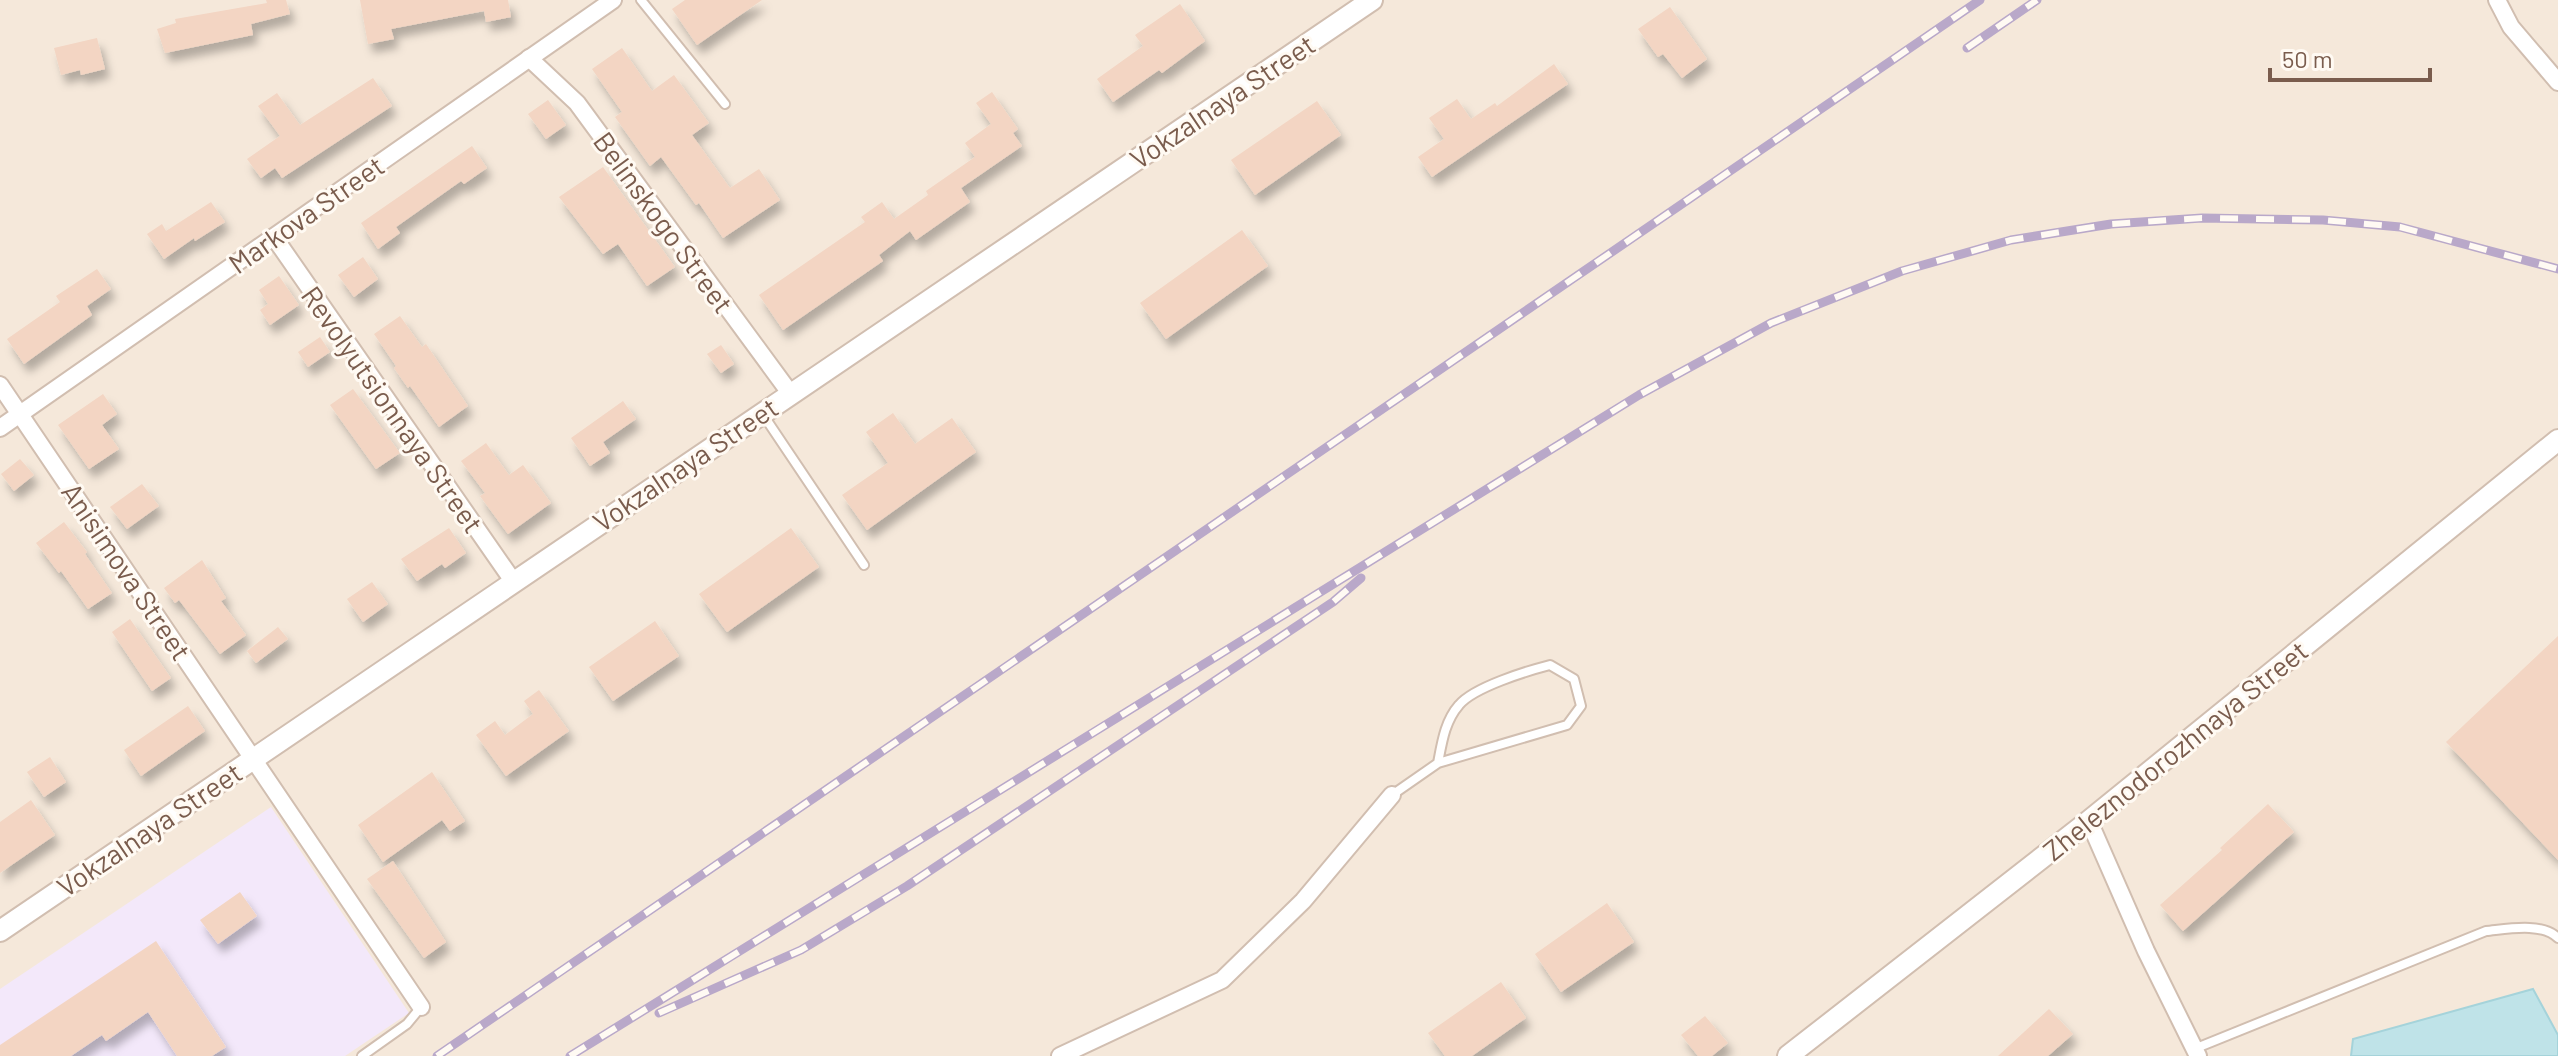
<svg xmlns="http://www.w3.org/2000/svg" width="2558" height="1056" font-family="Barlow,sans-serif">
	<style>
		.residential { fill: #f5e8da }
		.education { fill: #f3e8fa }
		.water { fill: #bfe3e8; stroke: #a5d3da; stroke-width: 2 }
		.building { fill: #f3d5c3; filter: url(#shadow) }
		.lines { fill: none; stroke-linecap: round; stroke-linejoin: round }
		.service-casing { stroke: #d1beb0; stroke-width: 12 }
		.minor-casing { stroke: #d1beb0; stroke-width: 20 }
		.tertiary-casing { stroke: #d1beb0; stroke-width: 24 }
		.service { stroke: #fff; stroke-width: 8 }
		.minor { stroke: #fff; stroke-width: 16 }
		.tertiary { stroke: #fff; stroke-width: 20 }
		.rail-casing { stroke: #b9a8c9; stroke-width: 9 }
		.rail { stroke: #fffaf3; stroke-width: 6; stroke-dasharray: 18; stroke-linecap: butt }
		.labels { text-anchor: middle; dominant-baseline: central; stroke-width: 6; stroke-linejoin: round; paint-order: stroke }
		.street-label { font-size: 28px; fill: #7a5c4d; stroke: #fffaf3 }
	</style>
	<defs>
		<filter id="shadow"><feDropShadow dx="5" dy="9" stdDeviation="4" flood-color="#0004"/></filter>
	</defs>
	<rect width="100%" height="100%" fill="#fdf6ec"/>
	<rect class="residential" x="0" y="0" width="2558" height="1056"/>
	<path class="education" d="M 271,807 L 409,1013 L 345,1056 L 0,1056 L 0,989 Z"/>
	<path class="water" d="M 2533,989 L 2558,1035 L 2558,1056 L 2351,1056 L 2353,1039 Z"/>
	<g class="building">
		<path d="M 266,0 L 286,0 L 290,14 L 251,24 L 253,35 L 165,53 L 157,29 L 176,23 L 175,19 L 267,3 Z"/>
		<path d="M 360,0 L 508,0 L 511,17 L 486,22 L 484,11 L 391,29 L 394,39 L 368,44 Z"/>
		<path d="M 685,0 L 762,0 L 697,45 L 672,9 Z"/>
		<path d="M 1180,4 L 1205,41 L 1162,73 L 1159,70 L 1113,102 L 1097,79 L 1143,46 L 1135,35 Z"/>
		<path d="M 1670,7 L 1707,59 L 1682,78 L 1663,54 L 1658,57 L 1638,29 Z"/>
		<path d="M 97,38 L 105,69 L 81,75 L 80,70 L 61,75 L 54,48 Z"/>
		<path d="M 622,48 L 652,91 L 674,75 L 709,123 L 692,135 L 730,188 L 759,169 L 780,200 L 723,238 L 699,203 L 696,205 L 661,157 L 650,166 L 615,117 L 622,112 L 592,69 Z"/>
		<path d="M 1554,64 L 1568,84 L 1432,177 L 1418,157 L 1444,139 L 1429,118 L 1457,99 L 1471,119 L 1495,103 L 1497,106 Z"/>
		<path d="M 373,78 L 392,106 L 282,178 L 275,168 L 261,178 L 247,159 L 280,136 L 258,106 L 277,93 L 300,125 Z"/>
		<path d="M 992,92 L 1018,129 L 1013,133 L 1022,146 L 961,188 L 970,202 L 916,240 L 910,231 L 879,255 L 883,261 L 783,330 L 759,295 L 865,222 L 861,217 L 882,202 L 894,219 L 928,195 L 926,191 L 975,157 L 965,143 L 991,124 L 976,103 Z"/>
		<path d="M 548,100 L 566,125 L 546,139 L 528,114 Z"/>
		<path d="M 1317,101 L 1341,135 L 1255,195 L 1231,160 Z"/>
		<path d="M 472,146 L 487,168 L 464,184 L 461,181 L 396,227 L 400,233 L 378,249 L 361,223 Z"/>
		<path d="M 603,167 L 675,267 L 647,286 L 618,244 L 603,254 L 559,197 Z"/>
		<path d="M 211,202 L 225,222 L 195,241 L 194,238 L 164,259 L 147,234 L 162,224 L 166,231 Z"/>
		<path d="M 1242,230 L 1268,266 L 1166,339 L 1140,303 Z"/>
		<path d="M 363,257 L 378,279 L 354,297 L 338,275 Z"/>
		<path d="M 97,269 L 111,289 L 87,306 L 92,315 L 24,364 L 7,339 L 60,302 L 56,296 Z"/>
		<path d="M 279,276 L 299,305 L 270,325 L 260,310 L 268,304 L 259,290 Z"/>
		<path d="M 400,316 L 422,347 L 426,344 L 468,406 L 439,427 L 410,386 L 408,388 L 394,368 L 396,366 L 374,334 Z"/>
		<path d="M 320,337 L 330,352 L 308,367 L 298,352 Z"/>
		<path d="M 721,345 L 734,364 L 721,373 L 707,354 Z"/>
		<path d="M 353,389 L 400,453 L 376,469 L 330,405 Z"/>
		<path d="M 103,394 L 117,414 L 102,425 L 119,449 L 89,469 L 58,425 Z"/>
		<path d="M 623,401 L 636,419 L 603,442 L 610,453 L 590,466 L 571,438 Z"/>
		<path d="M 893,413 L 915,444 L 952,418 L 976,452 L 867,530 L 842,495 L 888,463 L 866,432 Z"/>
		<path d="M 486,443 L 509,475 L 523,465 L 551,503 L 508,534 L 480,496 L 485,493 L 461,461 Z"/>
		<path d="M 20,459 L 34,475 L 14,491 L 1,474 Z"/>
		<path d="M 142,484 L 159,506 L 127,529 L 110,507 Z"/>
		<path d="M 64,522 L 87,552 L 85,554 L 112,593 L 88,609 L 61,571 L 59,573 L 36,543 Z"/>
		<path d="M 449,528 L 466,553 L 445,568 L 442,564 L 417,581 L 401,559 Z"/>
		<path d="M 791,528 L 819,567 L 727,632 L 699,594 Z"/>
		<path d="M 202,560 L 226,598 L 221,601 L 246,635 L 220,654 L 179,600 L 175,603 L 164,588 Z"/>
		<path d="M 372,582 L 388,604 L 363,622 L 347,599 Z"/>
		<path d="M 130,619 L 171,678 L 152,691 L 112,632 Z"/>
		<path d="M 655,621 L 679,656 L 613,701 L 589,667 Z"/>
		<path d="M 278,627 L 288,639 L 256,663 L 247,651 Z"/>
		<path d="M 2558,636 L 2558,860 L 2446,742 Z"/>
		<path d="M 539,690 L 569,731 L 506,776 L 476,735 L 495,721 L 505,735 L 533,714 L 524,701 Z"/>
		<path d="M 188,706 L 205,731 L 141,776 L 124,750 Z"/>
		<path d="M 50,757 L 66,782 L 44,797 L 27,772 Z"/>
		<path d="M 432,772 L 465,821 L 450,831 L 442,820 L 383,862 L 358,825 Z"/>
		<path d="M 31,800 L 55,835 L 0,873 L 0,822 Z"/>
		<path d="M 2268,804 L 2294,832 L 2183,931 L 2160,905 L 2222,850 L 2220,848 Z"/>
		<path d="M 393,861 L 446,942 L 424,958 L 367,879 Z"/>
		<path d="M 240,892 L 257,916 L 218,944 L 200,920 Z"/>
		<path d="M 1607,903 L 1634,942 L 1561,992 L 1535,954 Z"/>
		<path d="M 156,941 L 226,1047 L 212,1056 L 177,1056 L 148,1012 L 106,1041 L 102,1035 L 71,1056 L 0,1056 L 0,1045 Z"/>
		<path d="M 1501,982 L 1526,1018 L 1472,1056 L 1445,1056 L 1428,1033 Z"/>
		<path d="M 2049,1009 L 2073,1034 L 2048,1056 L 1998,1056 Z"/>
		<path d="M 1705,1016 L 1728,1043 L 1712,1056 L 1698,1056 L 1681,1035 Z"/>
	</g>
	<g class="lines">
		<defs>
			<g id="service">
				<path d="M 641,0 L 725,104"/>
				<path d="M 762,413 L 864,565"/>
				<path d="M 1392,795 L 1438,763 L 1567,725 L 1581,706 L 1574,679 L 1550,665 C 1527,671 1474,687 1459,705 C 1445,721 1442,742 1438,763"/>
				<path d="M 2194,1049 L 2486,931 C 2507,929 2542,922 2558,938"/>
				<path d="M 362,1056 L 407,1024 L 421,1007"/>
			</g>
			<g id="minor">
				<path d="M 2497,0 L 2511,27 L 2558,82"/>
				<path d="M 529,58 L 577,103 L 790,393"/>
				<path d="M 274,237 L 513,581"/>
				<path d="M 0,385 L 421,1007"/>
				<path d="M 0,428 L 613,0"/>
				<path d="M 2089,821 L 2146,951 L 2198,1056"/>
				<path d="M 1060,1056 L 1222,980 L 1303,901 L 1392,795"/>
			</g>
			<g id="tertiary">
				<path d="M 0,931 L 1372,0"/>
				<path d="M 1788,1056 L 2089,821 L 2558,440"/>
			</g>
		</defs>
		<use href="#service" class="service-casing"/>
		<use href="#minor" class="minor-casing"/>
		<use href="#tertiary" class="tertiary-casing"/>
		<use href="#service" class="service"/>
		<use href="#minor" class="minor"/>
		<use href="#tertiary" class="tertiary"/>
		<defs>
			<g id="rail">
				<path d="M 1967,48 L 2037,0"/>
				<path d="M 659,1013 L 801,950 L 907,886 L 1333,602 L 1361,578"/>
				<path d="M 437,1056 L 1980,0"/>
				<path d="M 570,1056 L 1639,395 L 1771,323 L 1902,271 L 2011,240 L 2111,224 L 2202,218 L 2323,220 L 2400,227 L 2558,269"/>
			</g>
		</defs>
		<use href="#rail" class="rail-casing"/>
		<use href="#rail" class="rail"/>
	</g>
	<g class="labels">
		<g class="street-label">
			<text transform="translate(1222 101) rotate(-34)">Vokzalnaya Street</text>
			<text transform="translate(306 214) rotate(-35)">Markova Street</text>
			<text transform="translate(664 222) rotate(54)">Belinskogo Street</text>
			<text transform="translate(393 409) rotate(55)">Revolyutsionnaya Street</text>
			<text transform="translate(685 464) rotate(-34)">Vokzalnaya Street</text>
			<text transform="translate(127 571) rotate(56)">Anisimova Street</text>
			<text transform="translate(2175 750) rotate(-39)">Zheleznodorozhnaya Street</text>
			<text transform="translate(149 829) rotate(-34)">Vokzalnaya Street</text>
		</g>
	</g>
	<path d="M2270 68v12h160v-12" fill="none" stroke="#7a5c4d" stroke-width="4"/>
	<text x="2282" y="68" font-size="24" fill="#7a5c4d" stroke="#fffaf3" stroke-width="6" paint-order="stroke">50 m</text>
</svg>
